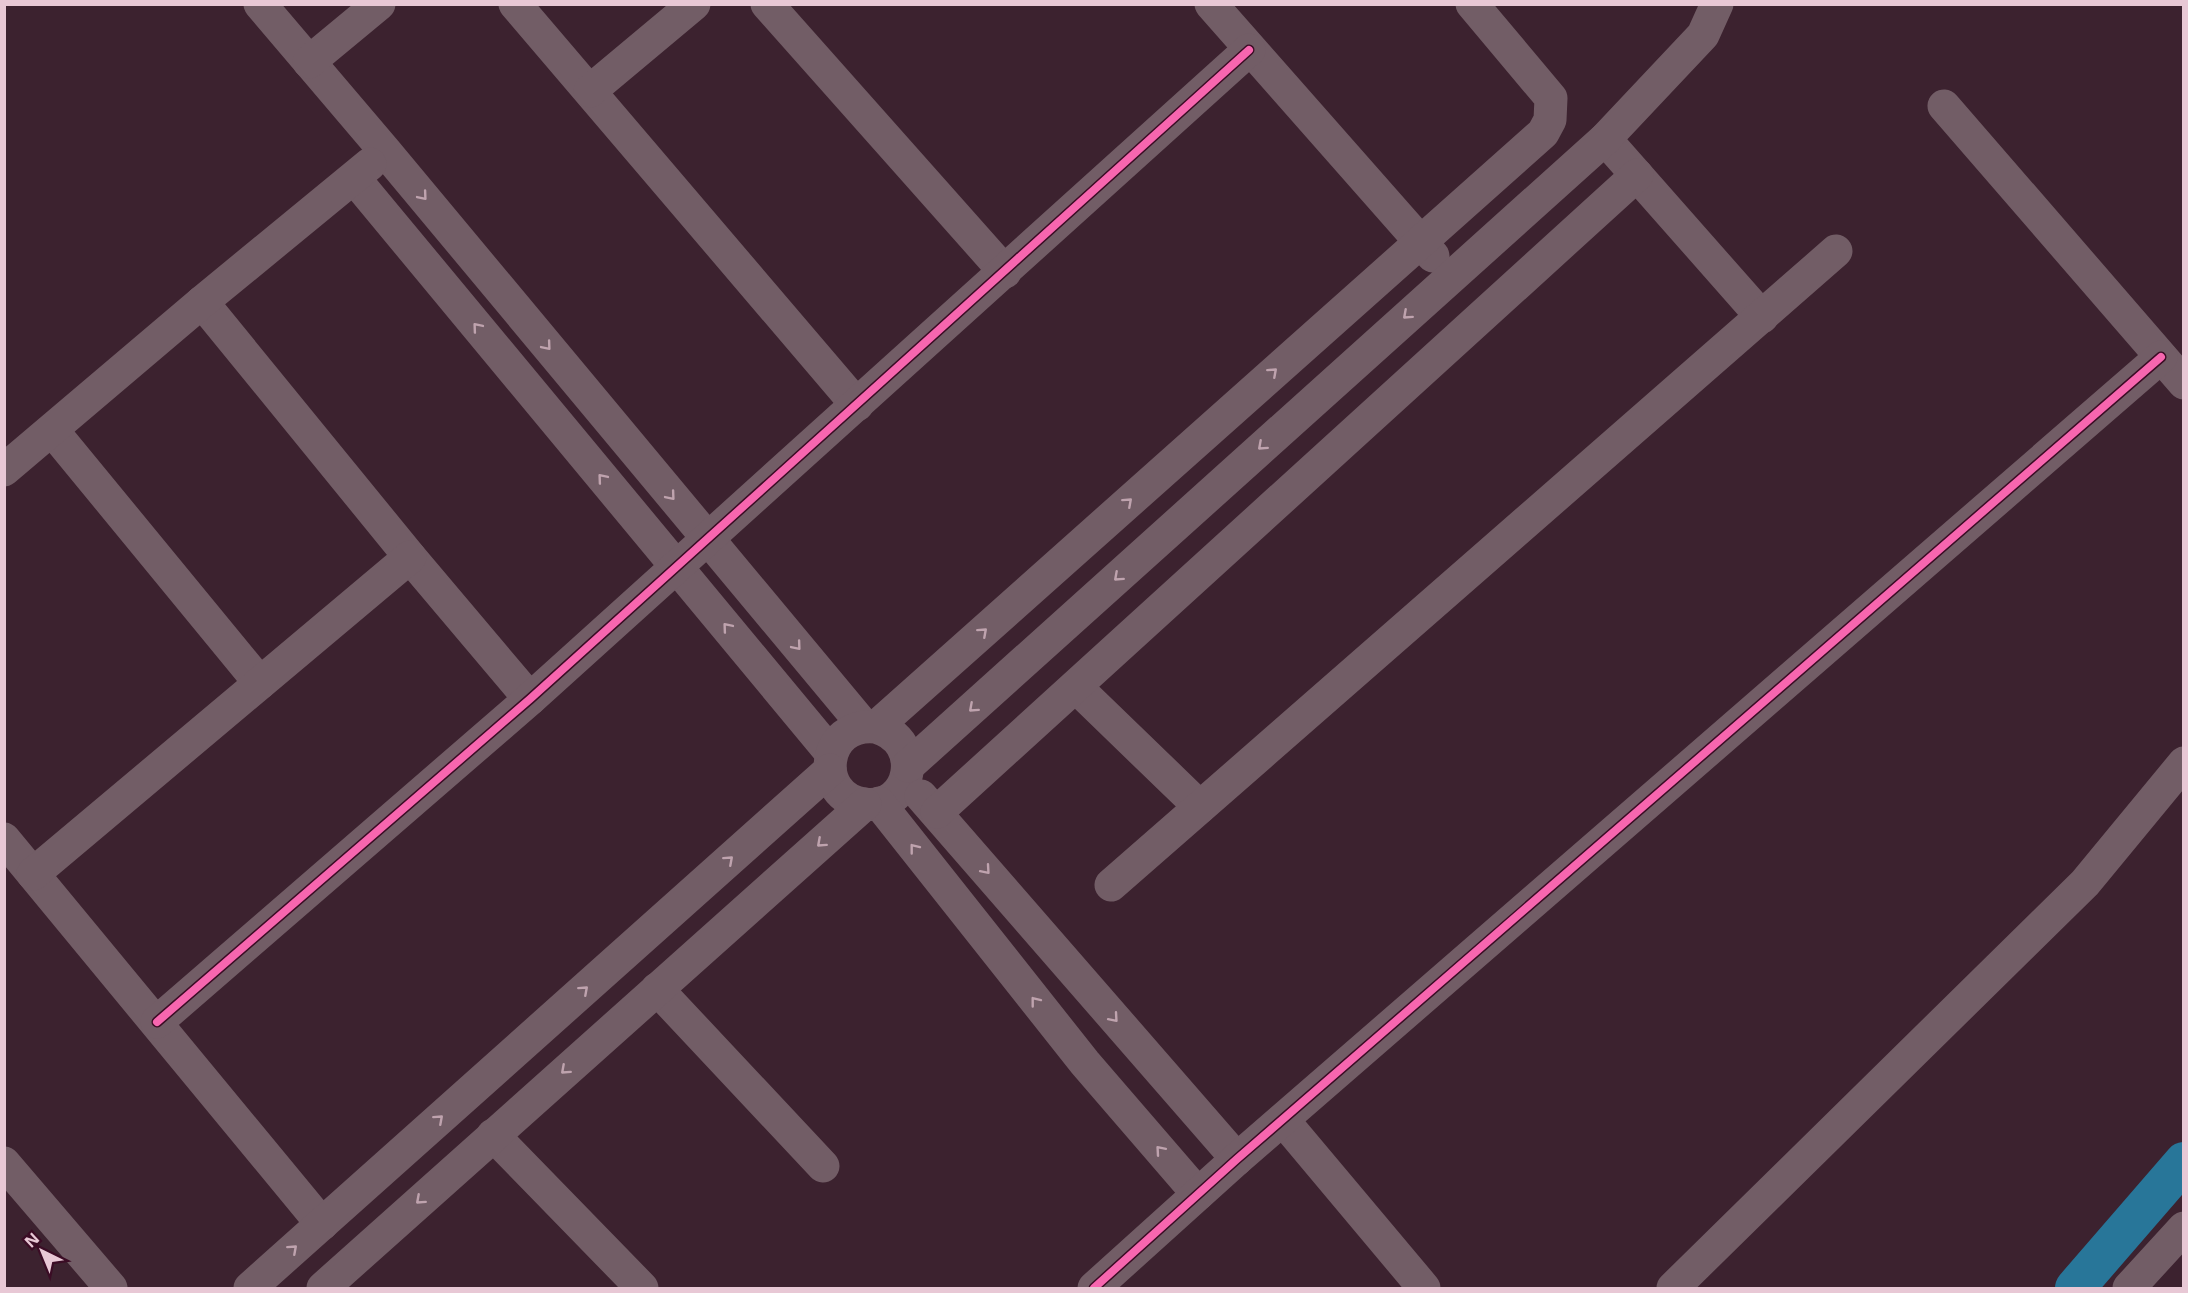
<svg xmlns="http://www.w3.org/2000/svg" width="2188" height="1293" font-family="'Open Sans',sans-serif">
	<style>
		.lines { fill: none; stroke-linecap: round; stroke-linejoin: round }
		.canal { stroke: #287699; stroke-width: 40 }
		.minor { stroke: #725d66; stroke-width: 33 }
		.cycleway-casing { stroke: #3b0c25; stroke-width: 11 }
		.cycleway { stroke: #f766af; stroke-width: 8 }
		.oneway { stroke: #bfa3ae }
	</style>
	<rect width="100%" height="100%" fill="#3c222f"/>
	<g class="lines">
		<path class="canal" d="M 2075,1288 L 2184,1162"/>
		<g class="minor">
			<path d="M 260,4 L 385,151 L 864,726"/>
			<path d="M 515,4 L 857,405"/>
			<path d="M 767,4 L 1005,272"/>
			<path d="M 1211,4 L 1433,256"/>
			<path d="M 309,62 L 379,4"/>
			<path d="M 590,91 L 694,4"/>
			<path d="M 1944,106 L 2184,383"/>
			<path d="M 1605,139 L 1762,317"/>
			<path d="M 354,178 L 831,753"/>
			<path d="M 202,302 L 410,557 L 530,699"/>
			<path d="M 52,430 L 260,683"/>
			<path d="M 4,470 L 202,302 L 370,164"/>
			<path d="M 1076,687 L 1200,807"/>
			<path d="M 876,727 C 926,741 912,811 864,804 C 813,796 822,721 876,727 L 1543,133 L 1550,120 L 1551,98 L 1472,4"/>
			<path d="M 908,766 L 1605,139 L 1703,35 L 1717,4"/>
			<path d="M 921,796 L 1237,1159"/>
			<path d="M 879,803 L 1085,1063 L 1198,1194"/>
			<path d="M 937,812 L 1637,175"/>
			<path d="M 4,839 L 322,1224"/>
			<path d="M 33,874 L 410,557"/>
			<path d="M 1111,885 L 1836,251"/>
			<path d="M 657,989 L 823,1166"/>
			<path d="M 157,1022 L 530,699 L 1249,50"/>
			<path d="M 1283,1120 L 1424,1288"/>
			<path d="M 493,1135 L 642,1288"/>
			<path d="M 4,1163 L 111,1288"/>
			<path d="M 250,1288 L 830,770"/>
			<path d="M 323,1288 L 865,804"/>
			<path d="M 1094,1288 L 1237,1159 L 2161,357"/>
			<path d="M 1673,1288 L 2085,883 L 2184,763"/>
			<path d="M 2129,1288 L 2184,1228"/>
		</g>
		<defs>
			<g id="cycleway">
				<path d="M 157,1022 L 530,699 L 1249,50"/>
				<path d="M 1094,1288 L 1237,1159 L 2161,357"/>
			</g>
		</defs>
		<use href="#cycleway" class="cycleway-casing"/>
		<use href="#cycleway" class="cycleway"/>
	</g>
	<defs><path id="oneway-chevron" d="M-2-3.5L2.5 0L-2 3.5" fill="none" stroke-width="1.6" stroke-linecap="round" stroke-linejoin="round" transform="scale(1.5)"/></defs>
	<g class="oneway">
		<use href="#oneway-chevron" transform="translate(423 196) rotate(50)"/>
		<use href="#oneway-chevron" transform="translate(1407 315) rotate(138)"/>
		<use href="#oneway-chevron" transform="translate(477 327) rotate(-130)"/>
		<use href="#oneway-chevron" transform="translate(547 346) rotate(50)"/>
		<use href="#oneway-chevron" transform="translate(1273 372) rotate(-42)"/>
		<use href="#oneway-chevron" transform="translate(1262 446) rotate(138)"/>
		<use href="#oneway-chevron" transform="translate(602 478) rotate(-130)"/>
		<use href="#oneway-chevron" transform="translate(671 496) rotate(50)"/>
		<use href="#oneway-chevron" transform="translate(1128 502) rotate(-42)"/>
		<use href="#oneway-chevron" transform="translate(1118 577) rotate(138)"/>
		<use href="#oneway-chevron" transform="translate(727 627) rotate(-130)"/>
		<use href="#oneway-chevron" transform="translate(983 632) rotate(-42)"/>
		<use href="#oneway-chevron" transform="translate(797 646) rotate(50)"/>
		<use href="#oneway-chevron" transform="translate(973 708) rotate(138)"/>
		<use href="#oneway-chevron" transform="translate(821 843) rotate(138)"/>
		<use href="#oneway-chevron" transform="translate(914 848) rotate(-128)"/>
		<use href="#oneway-chevron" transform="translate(729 860) rotate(-42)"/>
		<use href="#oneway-chevron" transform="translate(986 870) rotate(49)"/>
		<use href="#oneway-chevron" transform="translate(584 990) rotate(-42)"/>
		<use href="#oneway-chevron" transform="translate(1035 1001) rotate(-128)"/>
		<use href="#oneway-chevron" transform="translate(1114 1018) rotate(49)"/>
		<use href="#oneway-chevron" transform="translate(565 1070) rotate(138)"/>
		<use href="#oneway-chevron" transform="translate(439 1119) rotate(-42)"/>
		<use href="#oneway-chevron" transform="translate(1160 1150) rotate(-131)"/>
		<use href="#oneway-chevron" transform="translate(420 1200) rotate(138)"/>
		<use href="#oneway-chevron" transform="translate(293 1249) rotate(-42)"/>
	</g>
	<rect width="2188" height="1293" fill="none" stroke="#e8c8d5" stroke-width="12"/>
	<g transform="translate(42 1251) rotate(317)" stroke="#3b0c25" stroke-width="4.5" paint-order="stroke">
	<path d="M0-4.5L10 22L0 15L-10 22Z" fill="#e8c8d5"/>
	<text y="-9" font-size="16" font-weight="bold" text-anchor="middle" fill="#e8c8d5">N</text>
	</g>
</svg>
